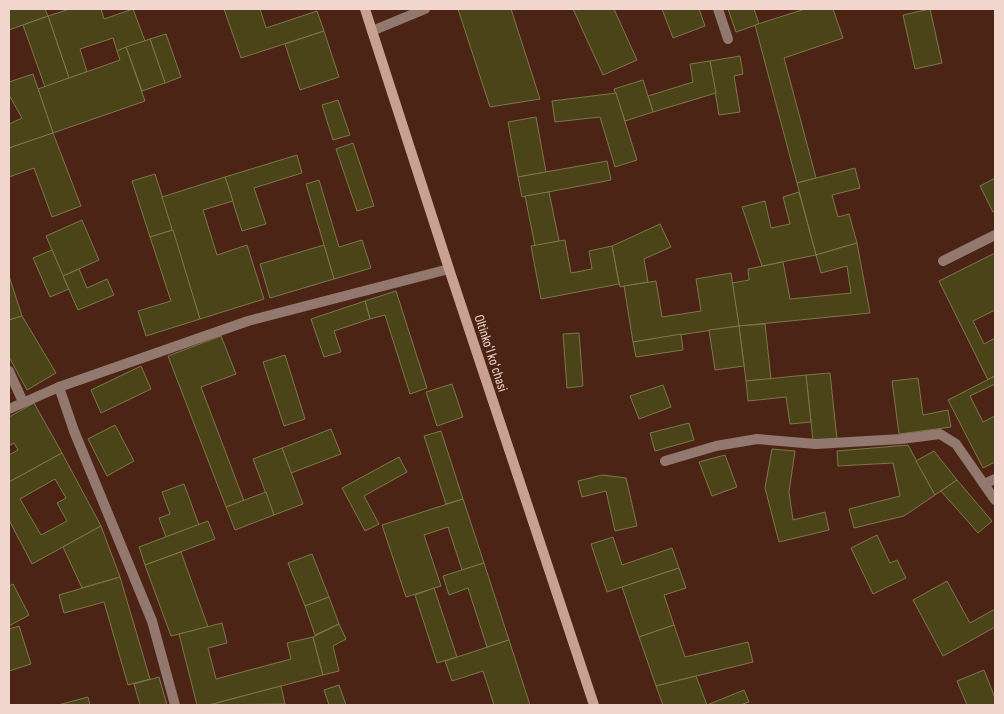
<svg xmlns="http://www.w3.org/2000/svg" width="1004" height="714" font-family="'Sofia Sans Condensed',sans-serif">
	<style>
		.building { fill: #4a4418; stroke: #7d774b; fill-rule: evenodd }
		.lines { fill: none; stroke-linecap: round; stroke-linejoin: round }
		.service { stroke: #92786e; stroke-width: 10 }
		.minor { stroke: #92786e; stroke-width: 10 }
		.secondary { stroke: #caa090; stroke-width: 10 }
		.labels { text-anchor: middle; dominant-baseline: central; stroke-width: 4; stroke-linejoin: round; paint-order: stroke }
		.street-label { font-size: 14px; fill: #f0d6cc; stroke: #4b2415 }
	</style>
	<rect width="100%" height="100%" fill="#4b2415"/>
	<g class="building">
		<path d="M 13,9 L 45,9 L 48,16 L 9,30 L 9,10 Z"/>
		<path d="M 70,9 L 101,9 L 104,19 L 133,9 L 145,41 L 117,51 L 113,38 L 80,49 L 87,72 L 69,78 L 48,16 Z"/>
		<path d="M 224,9 L 260,9 L 266,28 L 317,11 L 324,31 L 241,58 Z"/>
		<path d="M 458,9 L 511,9 L 540,99 L 490,107 Z"/>
		<path d="M 573,9 L 614,9 L 637,60 L 603,75 Z"/>
		<path d="M 662,9 L 699,9 L 705,26 L 673,38 Z"/>
		<path d="M 728,9 L 754,9 L 759,24 L 736,32 Z"/>
		<path d="M 805,9 L 833,9 L 843,38 L 784,58 L 816,178 L 797,183 L 755,25 Z"/>
		<path d="M 930,9 L 942,63 L 915,69 L 903,15 Z"/>
		<path d="M 48,16 L 69,78 L 45,87 L 23,25 Z"/>
		<path d="M 324,31 L 339,77 L 300,90 L 285,44 Z"/>
		<path d="M 166,34 L 181,77 L 165,83 L 150,39 Z"/>
		<path d="M 150,39 L 165,83 L 142,91 L 126,47 Z"/>
		<path d="M 126,47 L 145,101 L 53,133 L 38,89 L 120,60 L 117,51 Z"/>
		<path d="M 740,56 L 743,74 L 734,76 L 740,112 L 719,115 L 710,61 Z"/>
		<path d="M 710,61 L 716,93 L 653,112 L 648,96 L 693,82 L 690,64 Z"/>
		<path d="M 33,74 L 53,133 L 9,148 L 9,124 L 22,118 L 9,95 L 9,82 Z"/>
		<path d="M 643,80 L 653,112 L 625,121 L 614,89 Z"/>
		<path d="M 616,93 L 637,160 L 615,167 L 600,117 L 555,122 L 552,101 Z"/>
		<path d="M 338,100 L 350,135 L 333,140 L 322,105 Z"/>
		<path d="M 536,117 L 546,172 L 518,177 L 508,122 Z"/>
		<path d="M 53,133 L 81,206 L 52,217 L 34,168 L 9,177 L 9,148 Z"/>
		<path d="M 353,143 L 374,206 L 357,211 L 336,149 Z"/>
		<path d="M 297,155 L 302,173 L 254,188 L 266,224 L 242,231 L 225,177 Z"/>
		<path d="M 607,161 L 611,180 L 522,197 L 518,177 Z"/>
		<path d="M 855,168 L 860,188 L 832,195 L 838,217 L 849,214 L 857,243 L 816,255 L 797,183 Z"/>
		<path d="M 155,174 L 173,230 L 150,237 L 132,181 Z"/>
		<path d="M 225,177 L 233,201 L 203,210 L 217,255 L 247,245 L 264,299 L 200,319 L 162,197 Z"/>
		<path d="M 995,178 L 995,211 L 993,212 L 980,186 Z"/>
		<path d="M 319,180 L 339,247 L 362,240 L 371,268 L 334,279 L 306,184 Z"/>
		<path d="M 549,192 L 559,241 L 535,246 L 525,196 Z"/>
		<path d="M 799,192 L 816,255 L 762,266 L 742,207 L 765,201 L 771,228 L 790,224 L 783,197 Z"/>
		<path d="M 82,220 L 99,260 L 63,276 L 46,236 Z"/>
		<path d="M 660,224 L 671,247 L 644,259 L 648,282 L 620,287 L 612,246 Z"/>
		<path d="M 173,230 L 200,319 L 146,336 L 138,311 L 171,301 L 150,237 Z"/>
		<path d="M 565,240 L 571,273 L 592,269 L 589,251 L 612,246 L 619,284 L 541,299 L 531,246 Z"/>
		<path d="M 857,243 L 870,313 L 739,326 L 732,283 L 749,280 L 748,269 L 783,262 L 790,299 L 851,293 L 847,266 L 821,273 L 816,255 Z"/>
		<path d="M 324,245 L 334,279 L 270,298 L 260,264 Z"/>
		<path d="M 52,250 L 69,289 L 50,297 L 33,258 Z"/>
		<path d="M 995,253 L 995,310 L 973,321 L 984,344 L 995,338 L 995,376 L 988,380 L 939,281 Z"/>
		<path d="M 79,269 L 87,288 L 107,279 L 114,295 L 78,310 L 63,276 Z"/>
		<path d="M 731,273 L 739,326 L 633,342 L 624,286 L 656,281 L 662,317 L 701,311 L 696,279 Z"/>
		<path d="M 9,276 L 22,316 L 9,320 Z"/>
		<path d="M 396,291 L 427,388 L 410,394 L 385,315 L 370,319 L 365,301 Z"/>
		<path d="M 365,301 L 370,319 L 334,331 L 341,352 L 324,357 L 311,319 Z"/>
		<path d="M 22,316 L 56,373 L 27,390 L 9,357 L 9,320 Z"/>
		<path d="M 765,324 L 771,379 L 746,381 L 739,326 Z"/>
		<path d="M 739,326 L 744,366 L 715,370 L 709,330 Z"/>
		<path d="M 579,333 L 583,386 L 567,388 L 563,334 Z"/>
		<path d="M 681,334 L 683,350 L 636,357 L 633,342 Z"/>
		<path d="M 221,336 L 236,374 L 201,387 L 244,501 L 226,507 L 168,356 Z"/>
		<path d="M 285,355 L 305,419 L 284,426 L 263,362 Z"/>
		<path d="M 141,366 L 151,389 L 101,413 L 91,390 Z"/>
		<path d="M 830,373 L 837,439 L 813,441 L 806,375 Z"/>
		<path d="M 806,375 L 811,422 L 790,424 L 786,397 L 748,401 L 746,381 Z"/>
		<path d="M 995,376 L 995,384 L 970,396 L 983,422 L 995,416 L 995,462 L 983,468 L 948,400 Z"/>
		<path d="M 918,378 L 923,415 L 948,410 L 951,427 L 899,434 L 892,381 Z"/>
		<path d="M 452,384 L 463,417 L 437,426 L 426,392 Z"/>
		<path d="M 663,385 L 671,407 L 639,419 L 630,396 Z"/>
		<path d="M 34,403 L 62,453 L 9,482 L 9,455 L 18,450 L 14,443 L 9,446 L 9,417 Z"/>
		<path d="M 689,423 L 694,440 L 655,451 L 650,433 Z"/>
		<path d="M 115,425 L 134,461 L 107,476 L 88,439 Z"/>
		<path d="M 331,429 L 341,454 L 291,473 L 282,448 Z"/>
		<path d="M 441,431 L 463,499 L 446,504 L 424,436 Z"/>
		<path d="M 908,445 L 935,495 L 904,516 L 854,528 L 849,509 L 900,496 L 893,463 L 838,466 L 837,451 Z"/>
		<path d="M 282,448 L 303,504 L 274,515 L 253,459 Z"/>
		<path d="M 772,449 L 795,451 L 789,492 L 793,520 L 825,512 L 829,530 L 779,542 L 765,488 Z"/>
		<path d="M 934,451 L 957,480 L 935,495 L 916,461 Z"/>
		<path d="M 62,453 L 101,526 L 32,564 L 9,520 L 9,482 ZM 55,479 L 66,498 L 57,503 L 67,521 L 41,535 L 20,499 Z"/>
		<path d="M 725,455 L 737,487 L 712,496 L 699,462 Z"/>
		<path d="M 399,457 L 407,472 L 364,496 L 379,524 L 365,531 L 342,488 Z"/>
		<path d="M 602,475 L 626,478 L 637,526 L 615,531 L 606,491 L 582,497 L 578,481 Z"/>
		<path d="M 957,480 L 992,521 L 978,533 L 941,491 Z"/>
		<path d="M 184,484 L 199,525 L 166,537 L 159,518 L 170,514 L 162,492 Z"/>
		<path d="M 266,492 L 274,515 L 235,530 L 226,507 Z"/>
		<path d="M 463,499 L 484,563 L 462,570 L 448,527 L 424,535 L 441,586 L 406,597 L 382,525 Z"/>
		<path d="M 208,521 L 215,539 L 145,565 L 139,547 Z"/>
		<path d="M 101,526 L 120,577 L 82,588 L 63,547 Z"/>
		<path d="M 877,535 L 890,563 L 897,560 L 906,578 L 873,594 L 851,548 Z"/>
		<path d="M 613,537 L 622,565 L 672,548 L 679,568 L 607,592 L 591,544 Z"/>
		<path d="M 181,552 L 208,627 L 171,636 L 145,565 Z"/>
		<path d="M 312,554 L 329,597 L 305,606 L 288,563 Z"/>
		<path d="M 484,563 L 509,640 L 487,647 L 468,588 L 449,595 L 443,576 Z"/>
		<path d="M 679,568 L 686,588 L 664,595 L 674,625 L 639,637 L 622,587 Z"/>
		<path d="M 120,577 L 150,679 L 128,685 L 104,602 L 64,613 L 59,595 Z"/>
		<path d="M 947,581 L 970,623 L 995,609 L 995,627 L 943,656 L 913,600 Z"/>
		<path d="M 13,584 L 29,615 L 9,626 L 9,586 Z"/>
		<path d="M 434,588 L 457,657 L 437,663 L 415,595 Z"/>
		<path d="M 329,597 L 339,624 L 315,635 L 305,606 Z"/>
		<path d="M 222,623 L 227,643 L 208,648 L 216,679 L 291,659 L 287,643 L 313,637 L 323,675 L 209,705 L 197,705 L 179,634 Z"/>
		<path d="M 339,624 L 346,639 L 333,646 L 339,671 L 323,675 L 313,637 Z"/>
		<path d="M 674,625 L 685,657 L 748,642 L 753,662 L 656,686 L 639,637 Z"/>
		<path d="M 19,626 L 31,664 L 9,671 L 9,629 Z"/>
		<path d="M 509,640 L 530,705 L 494,705 L 483,671 L 452,681 L 445,661 Z"/>
		<path d="M 984,670 L 995,698 L 995,705 L 967,705 L 957,681 Z"/>
		<path d="M 696,676 L 707,705 L 744,690 L 749,702 L 740,705 L 663,705 L 656,686 Z"/>
		<path d="M 159,677 L 167,705 L 140,705 L 134,684 Z"/>
		<path d="M 339,685 L 346,705 L 329,705 L 324,690 Z"/>
		<path d="M 281,686 L 285,704 L 209,705 Z"/>
		<path d="M 88,697 L 90,705 L 58,705 Z"/>
	</g>
	<g class="lines">
		<g class="service">
			<path d="M 718,9 L 728,39"/>
			<path d="M 943,261 L 995,235"/>
			<path d="M 665,461 L 716,446 L 757,439 L 816,444 L 901,439 L 940,434 L 956,444 L 995,500"/>
		</g>
		<g class="minor">
			<path d="M 372,31 L 425,9"/>
			<path d="M 9,371 L 23,402"/>
			<path d="M 59,387 L 74,431 L 152,621 L 175,705"/>
			<path d="M 9,409 L 59,387 L 248,321 L 449,269"/>
			<path d="M 984,484 L 995,479"/>
		</g>
		<path class="secondary" d="M 365,9 L 449,269 L 594,705"/>
	</g>
	<g class="labels">
		<g class="street-label">
			<text transform="translate(491 353) rotate(72)">Oltinkoʻl koʻchasi</text>
		</g>
	</g>
	<rect width="1004" height="714" fill="none" stroke="#f0d6cc" stroke-width="20"/>
</svg>
